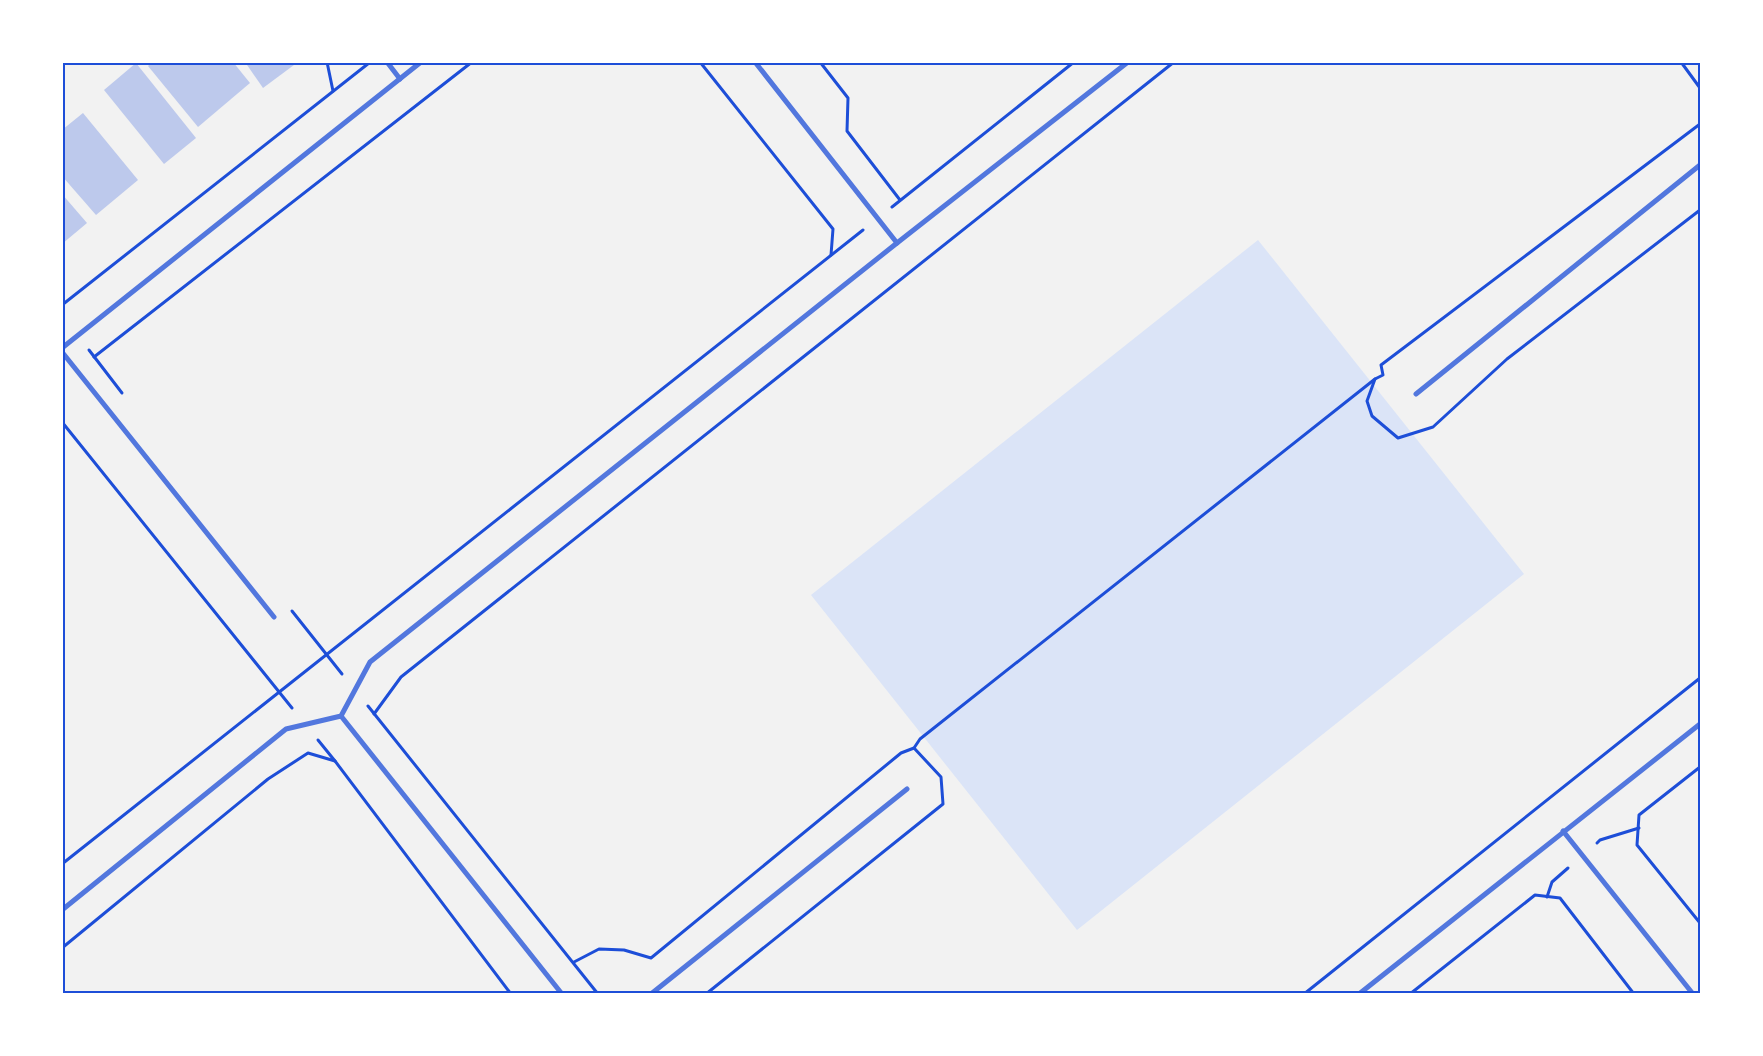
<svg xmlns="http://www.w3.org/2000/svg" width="1763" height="1056" font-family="Spectral,serif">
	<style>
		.green { fill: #dbe4f7 }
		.building { fill: #bdc9ec }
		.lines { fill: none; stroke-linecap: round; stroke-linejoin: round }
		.path { stroke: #1d4ed8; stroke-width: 3 }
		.minor { stroke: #5277de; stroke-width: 5 }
		.neatline { fill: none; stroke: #1d4ed8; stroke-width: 2 }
	</style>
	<rect width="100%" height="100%" fill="#f2f2f2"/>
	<path class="green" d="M 1258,240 L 1524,574 L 1077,930 L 811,595 Z"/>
	<g class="building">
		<path d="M 152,62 L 233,62 L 250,83 L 198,127 L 148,66 Z"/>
		<path d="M 245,62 L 298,62 L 263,88 Z"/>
		<path d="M 136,63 L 196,138 L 164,164 L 104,90 Z"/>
		<path d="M 83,113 L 138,180 L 96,215 L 62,176 L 62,130 Z"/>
		<path d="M 62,194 L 87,223 L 62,244 Z"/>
	</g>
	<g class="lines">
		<g class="path">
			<path d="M 327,62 L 333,91"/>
			<path d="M 700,62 L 833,229 L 831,255"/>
			<path d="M 820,62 L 848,98 L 847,131 L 900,200"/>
			<path d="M 1681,62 L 1700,88"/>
			<path d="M 892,207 L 1074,62"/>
			<path d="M 62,305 L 369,63"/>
			<path d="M 89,350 L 122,393"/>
			<path d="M 94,357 L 472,62"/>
			<path d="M 1375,379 L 1367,401 L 1372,416 L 1398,438 L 1433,427 L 1507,359 L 1700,210"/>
			<path d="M 62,422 L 292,708"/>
			<path d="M 292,611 L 342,674"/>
			<path d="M 368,706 L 598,994"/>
			<path d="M 374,714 L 401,677 L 1174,62"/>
			<path d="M 318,740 L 335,761"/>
			<path d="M 1700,767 L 1639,815 L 1637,845 L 1700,923"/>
			<path d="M 1597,843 L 1600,840 L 1639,828"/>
			<path d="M 62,864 L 863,230"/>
			<path d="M 1547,897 L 1552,882 L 1568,868"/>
			<path d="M 62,948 L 268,779 L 308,753 L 335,761 L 511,994"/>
			<path d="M 574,962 L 599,949 L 624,950 L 651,958 L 901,753 L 914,748 L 920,739 L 1375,379 L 1383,375 L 1381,365 L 1700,124"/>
			<path d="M 706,994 L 943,804 L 941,777 L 914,748"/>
			<path d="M 1304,994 L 1700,678"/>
			<path d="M 1410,994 L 1535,895 L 1560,898 L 1634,994"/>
		</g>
		<g class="minor">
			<path d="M 387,62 L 400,79"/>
			<path d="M 755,62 L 897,243"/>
			<path d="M 62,348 L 421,62"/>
			<path d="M 62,352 L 274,617"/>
			<path d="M 1416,394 L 1700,165"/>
			<path d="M 341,716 L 562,994"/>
			<path d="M 1563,831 L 1693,994"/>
			<path d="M 62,910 L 286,729 L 341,716 L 370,662 L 897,243 L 1128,62"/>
			<path d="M 651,994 L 907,789"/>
			<path d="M 1359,994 L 1700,724"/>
		</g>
	</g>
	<rect width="1763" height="1056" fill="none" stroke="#ffffff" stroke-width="128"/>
	<rect x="64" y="64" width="1635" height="928" class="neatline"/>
</svg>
